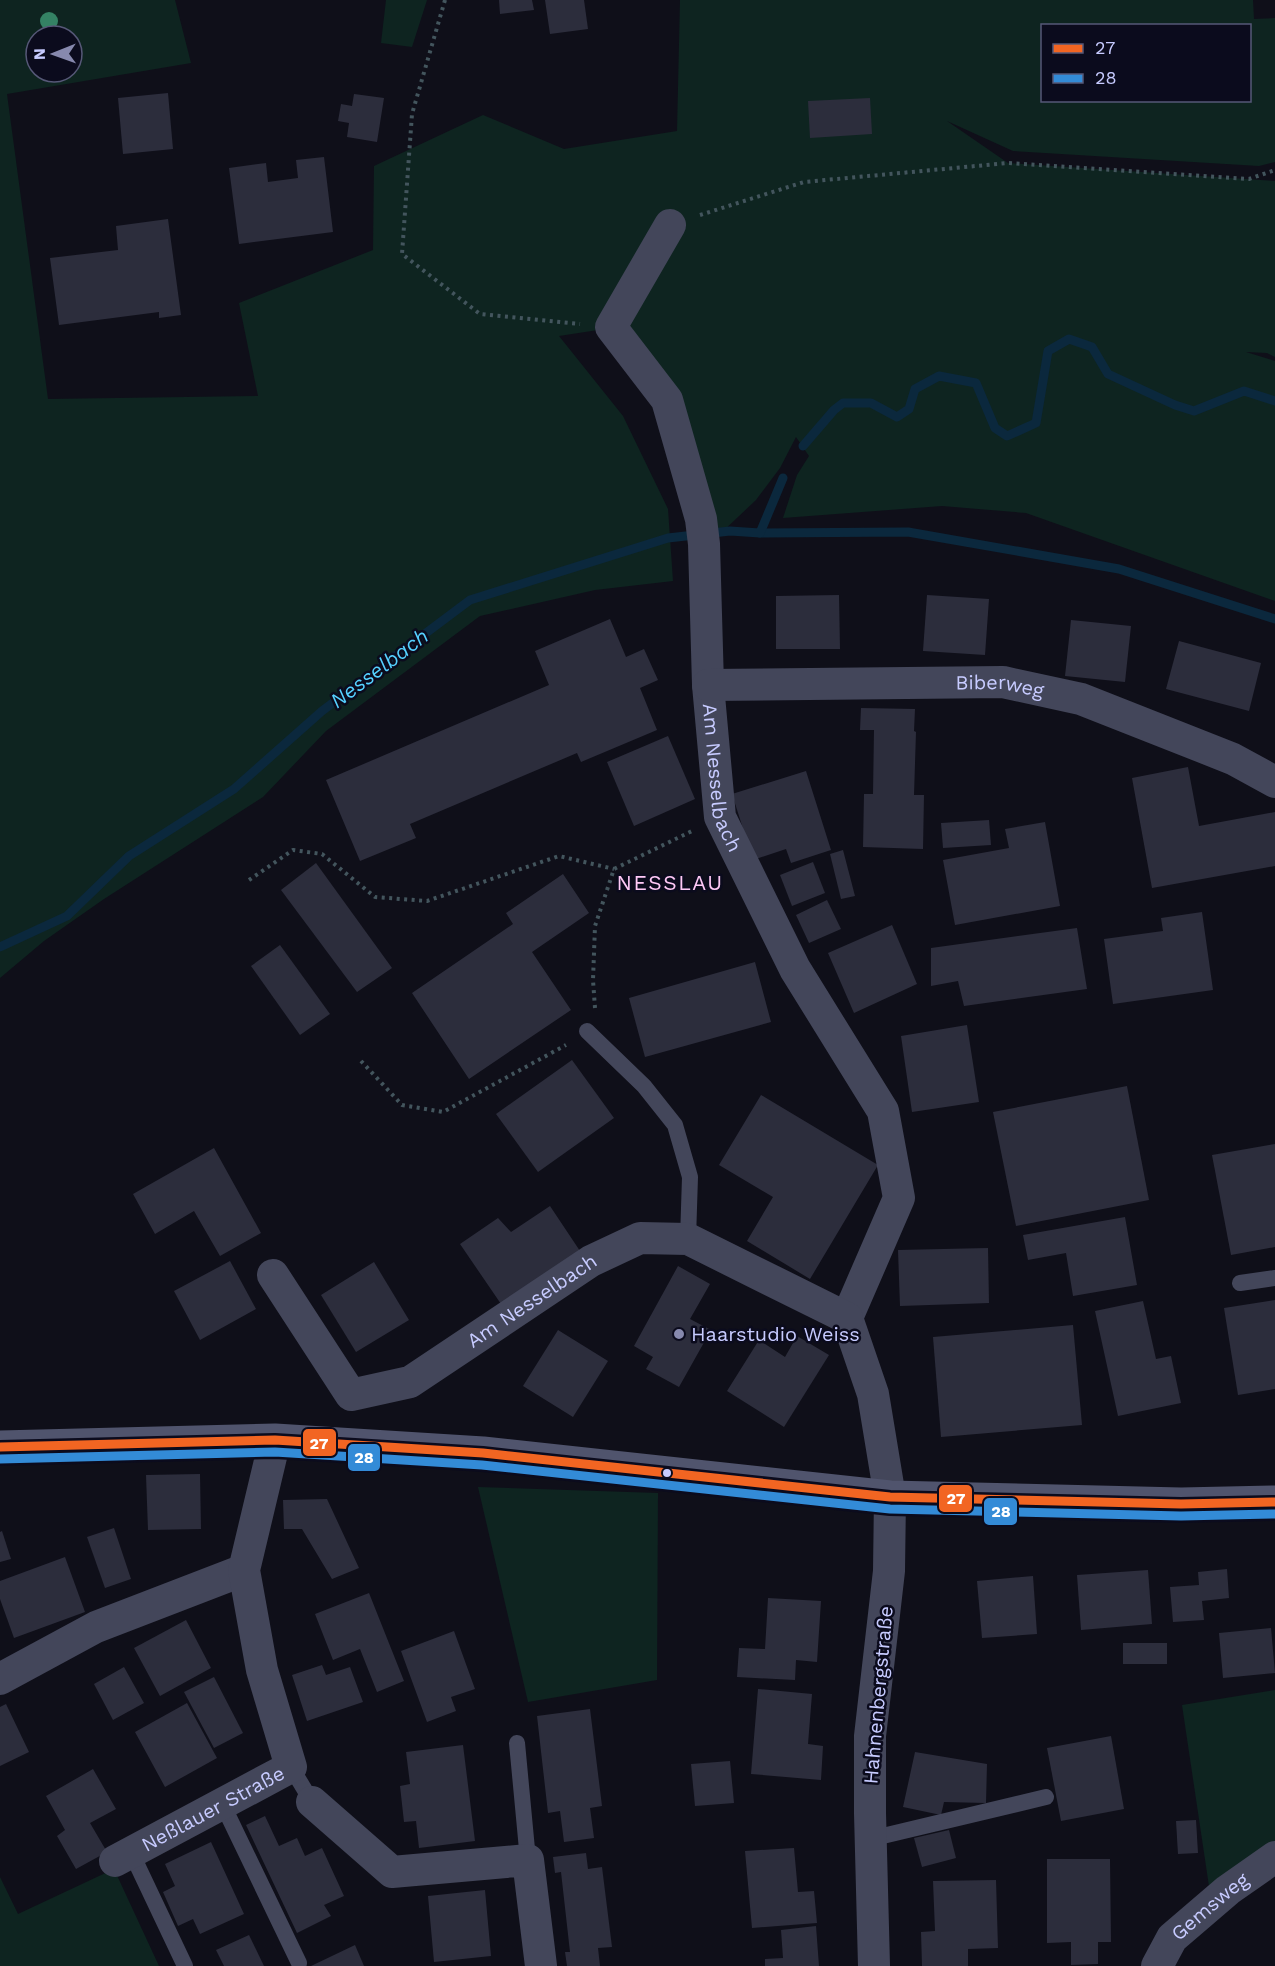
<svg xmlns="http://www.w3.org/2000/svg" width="1275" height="1966" font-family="'Work Sans',sans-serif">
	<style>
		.green { fill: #0e2420; fill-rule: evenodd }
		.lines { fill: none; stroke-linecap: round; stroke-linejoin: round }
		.stream { stroke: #0b283d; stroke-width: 9 }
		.building { fill: #2c2d3c }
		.path { stroke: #43555d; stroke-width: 4; stroke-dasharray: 3 4.5; stroke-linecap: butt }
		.service { stroke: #43465a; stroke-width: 16 }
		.minor { stroke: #43465a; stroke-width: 32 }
		.secondary { stroke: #50546d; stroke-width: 33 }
		.bus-1-casing { stroke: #0b0b1d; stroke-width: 14 }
		.bus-2-casing { stroke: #0b0b1d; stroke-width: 14 }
		.bus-1 { stroke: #f26522; stroke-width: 9 }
		.bus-2 { stroke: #338bd7; stroke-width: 9 }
		.tree { fill: #348264 }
		.poi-dot { fill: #8789ae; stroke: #0b0b1d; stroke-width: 2 }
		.bus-dot { fill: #c7cbff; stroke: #0b0b1d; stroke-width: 2 }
		.labels { text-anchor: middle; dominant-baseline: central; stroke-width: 5; stroke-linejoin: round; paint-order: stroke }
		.street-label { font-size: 20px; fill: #c7cbff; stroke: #0b0b1d }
		.poi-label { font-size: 20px; fill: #c7cbff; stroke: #0b0b1d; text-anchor: start }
		.water-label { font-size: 21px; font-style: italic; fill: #55d1ff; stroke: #0b0b1d }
		.neighbourhood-label { font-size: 21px; letter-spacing: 1.5px; fill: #ffc9f6; stroke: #0b0b1d }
		.line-badge { stroke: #0b0b1d; stroke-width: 2 }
		.badge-label { font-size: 16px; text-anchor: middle; font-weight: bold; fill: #fff }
	</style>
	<rect width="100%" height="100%" fill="#0f0f19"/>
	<g class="green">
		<path d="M 0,0 L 175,0 L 191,63 L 7,94 L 48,399 L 258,396 L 239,303 L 373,250 L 374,166 L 483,115 L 564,149 L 677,131 L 680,0 L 1253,0 L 1254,19 L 1275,18 L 1275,162 L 1259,166 L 1013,151 L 947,121 L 1008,163 L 1275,181 L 1275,357 L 1267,353 L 1246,352 L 1275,361 L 1275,601 L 1026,513 L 942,506 L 783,518 L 797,475 L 809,456 L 796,437 L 780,468 L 756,500 L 720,534 L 687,423 L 611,328 L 559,336 L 623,416 L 668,509 L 673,581 L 595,590 L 480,616 L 326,731 L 263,797 L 104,899 L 44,941 L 0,978 ZM 1042,26 L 1250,26 L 1250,100 L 1042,100 ZM 36,36 L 72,36 L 72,72 L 36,72 Z"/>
		<path d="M 386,0 L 427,0 L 412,47 L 381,43 Z"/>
		<path d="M 478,1487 L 658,1493 L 657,1680 L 528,1702 Z"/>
		<path d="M 1275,1690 L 1275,1853 L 1210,1893 L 1182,1705 Z"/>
		<path d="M 114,1869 L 159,1966 L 0,1966 L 0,1877 L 18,1914 Z"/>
	</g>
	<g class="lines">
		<g class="stream">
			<path d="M 803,446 L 834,410 L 843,403 L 871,403 L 897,417 L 909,409 L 915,389 L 939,376 L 976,383 L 995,428 L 1007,436 L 1036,423 L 1048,351 L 1069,339 L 1092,347 L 1108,374 L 1175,405 L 1194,411 L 1244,391 L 1275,401"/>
			<path d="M 760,533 L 908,532 L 1119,569 L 1275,619"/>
			<path d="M 0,947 L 67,916 L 129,856 L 234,789 L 322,711 L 470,600 L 668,538 L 730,531 L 760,533 L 783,478"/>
		</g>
	</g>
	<g class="building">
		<path d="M 499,0 L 532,0 L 534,10 L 500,14 Z"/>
		<path d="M 545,0 L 584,0 L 588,29 L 550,34 Z"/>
		<path d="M 168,93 L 173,149 L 123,154 L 118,98 Z"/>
		<path d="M 354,94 L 384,98 L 377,142 L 347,137 L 349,123 L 338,121 L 341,104 L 352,106 Z"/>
		<path d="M 870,98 L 872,134 L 810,138 L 808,101 Z"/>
		<path d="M 324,157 L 333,232 L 239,244 L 229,168 L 266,163 L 268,182 L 298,178 L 296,160 Z"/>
		<path d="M 168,219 L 181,315 L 159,318 L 159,312 L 59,325 L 50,258 L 118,250 L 116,226 Z"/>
		<path d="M 839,595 L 840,649 L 776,649 L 776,596 Z"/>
		<path d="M 927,595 L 989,599 L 985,655 L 923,651 Z"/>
		<path d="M 610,619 L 626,657 L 644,649 L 658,680 L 640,688 L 657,730 L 581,762 L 577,753 L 410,824 L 416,838 L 360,861 L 326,780 L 549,685 L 535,651 Z"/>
		<path d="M 1071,620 L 1131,626 L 1125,682 L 1065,676 Z"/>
		<path d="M 1179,641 L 1261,663 L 1249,711 L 1166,689 Z"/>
		<path d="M 861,708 L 915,709 L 914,731 L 916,732 L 914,795 L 924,795 L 923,849 L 863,847 L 864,794 L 873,794 L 874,730 L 860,730 Z"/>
		<path d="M 668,736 L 695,799 L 634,826 L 607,762 Z"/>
		<path d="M 1188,767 L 1199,826 L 1275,812 L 1275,866 L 1152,888 L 1132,778 Z"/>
		<path d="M 806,771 L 831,850 L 791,863 L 786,849 L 753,860 L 732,794 Z"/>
		<path d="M 989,820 L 991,845 L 943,848 L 941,823 Z"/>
		<path d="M 1045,822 L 1060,906 L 955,925 L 943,860 L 1009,848 L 1005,829 Z"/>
		<path d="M 843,850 L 855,896 L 841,899 L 830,854 Z"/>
		<path d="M 813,862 L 825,893 L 792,906 L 780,875 Z"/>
		<path d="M 316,863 L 392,968 L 357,992 L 281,890 Z"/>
		<path d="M 563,874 L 589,913 L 532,952 L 571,1010 L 469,1079 L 412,993 L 513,924 L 506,913 Z"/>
		<path d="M 827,900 L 841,929 L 809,943 L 796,915 Z"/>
		<path d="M 1202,912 L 1213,990 L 1113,1004 L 1104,939 L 1163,931 L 1161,918 Z"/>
		<path d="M 892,925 L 917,984 L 854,1013 L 828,953 Z"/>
		<path d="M 1077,928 L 1087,989 L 964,1006 L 958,981 L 931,986 L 931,948 Z"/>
		<path d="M 280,945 L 330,1014 L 300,1035 L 251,966 Z"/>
		<path d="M 755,962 L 771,1022 L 645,1057 L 629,998 Z"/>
		<path d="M 967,1025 L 979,1102 L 912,1112 L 901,1036 Z"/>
		<path d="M 572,1060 L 614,1118 L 538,1172 L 496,1114 Z"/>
		<path d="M 1127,1086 L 1149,1200 L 1016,1226 L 993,1112 Z"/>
		<path d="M 761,1095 L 878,1165 L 810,1279 L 747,1241 L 773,1197 L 719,1165 Z"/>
		<path d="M 1275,1144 L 1275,1247 L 1231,1255 L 1212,1155 Z"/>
		<path d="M 214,1148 L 261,1233 L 220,1256 L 194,1211 L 155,1234 L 133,1194 Z"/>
		<path d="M 550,1206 L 580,1251 L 501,1304 L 460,1244 L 498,1218 L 511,1232 Z"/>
		<path d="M 1125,1217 L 1137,1285 L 1073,1296 L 1066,1253 L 1028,1260 L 1023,1235 Z"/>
		<path d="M 988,1248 L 989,1303 L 900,1306 L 898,1250 Z"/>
		<path d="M 230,1261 L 256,1309 L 200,1340 L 174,1291 Z"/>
		<path d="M 374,1262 L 409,1320 L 356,1352 L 321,1295 Z"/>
		<path d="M 678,1266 L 710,1284 L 690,1319 L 711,1330 L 679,1387 L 646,1369 L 653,1357 L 634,1346 Z"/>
		<path d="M 1275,1300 L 1275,1389 L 1238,1395 L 1224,1308 Z"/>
		<path d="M 1143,1301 L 1156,1359 L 1171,1356 L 1181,1403 L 1118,1416 L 1095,1311 Z"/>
		<path d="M 1073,1325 L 1082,1425 L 941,1437 L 933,1337 Z"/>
		<path d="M 558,1330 L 608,1361 L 573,1417 L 523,1386 Z"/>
		<path d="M 797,1336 L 829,1355 L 784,1427 L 727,1391 L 759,1340 L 785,1357 Z"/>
		<path d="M 200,1474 L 201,1529 L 148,1530 L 146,1475 Z"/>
		<path d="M 327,1499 L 359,1568 L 332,1579 L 302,1529 L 284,1529 L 283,1500 Z"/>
		<path d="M 114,1528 L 131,1579 L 105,1588 L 87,1537 Z"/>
		<path d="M 2,1531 L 11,1559 L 0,1562 L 0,1532 Z"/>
		<path d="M 65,1557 L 85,1612 L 14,1638 L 0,1599 L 0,1581 Z"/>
		<path d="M 1227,1569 L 1229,1598 L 1202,1601 L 1204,1620 L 1173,1622 L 1170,1587 L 1199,1585 L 1198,1572 Z"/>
		<path d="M 1148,1570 L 1152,1624 L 1081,1630 L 1077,1575 Z"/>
		<path d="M 1033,1576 L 1037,1634 L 982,1638 L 977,1581 Z"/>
		<path d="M 369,1593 L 404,1681 L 377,1692 L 360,1649 L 333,1660 L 315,1614 Z"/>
		<path d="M 768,1598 L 821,1601 L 817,1662 L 796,1660 L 795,1680 L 737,1677 L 739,1648 L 765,1649 Z"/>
		<path d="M 186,1620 L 211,1668 L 160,1696 L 134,1648 Z"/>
		<path d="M 1271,1628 L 1275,1673 L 1223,1678 L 1219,1633 Z"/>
		<path d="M 454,1631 L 475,1689 L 451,1697 L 456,1711 L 427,1722 L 401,1651 Z"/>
		<rect x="1123" y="1643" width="44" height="21"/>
		<path d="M 322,1665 L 326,1675 L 350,1667 L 363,1702 L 307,1721 L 292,1675 Z"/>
		<path d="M 124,1667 L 144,1703 L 113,1720 L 94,1684 Z"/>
		<path d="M 214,1677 L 243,1733 L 214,1748 L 184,1692 Z"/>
		<path d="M 758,1689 L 812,1694 L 808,1744 L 823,1746 L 821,1780 L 751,1774 Z"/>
		<path d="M 187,1703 L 217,1758 L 165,1787 L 135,1732 Z"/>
		<path d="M 6,1704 L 29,1752 L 0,1766 L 0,1707 Z"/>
		<path d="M 590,1709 L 602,1806 L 590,1808 L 594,1838 L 564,1842 L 560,1811 L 548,1813 L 537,1716 Z"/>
		<path d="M 1111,1736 L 1124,1809 L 1061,1821 L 1047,1748 Z"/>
		<path d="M 463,1745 L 475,1841 L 419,1848 L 416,1821 L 404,1822 L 400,1786 L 410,1784 L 406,1752 Z"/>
		<path d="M 915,1752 L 987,1764 L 986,1803 L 944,1802 L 941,1815 L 903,1807 Z"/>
		<path d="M 730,1761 L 734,1803 L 695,1806 L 691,1764 Z"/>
		<path d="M 93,1769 L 116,1809 L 90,1823 L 107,1852 L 76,1869 L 57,1836 L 65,1830 L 46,1796 Z"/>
		<path d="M 265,1816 L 279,1846 L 297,1838 L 305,1856 L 322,1848 L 344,1896 L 324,1905 L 331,1916 L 297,1933 L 246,1825 Z"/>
		<path d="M 1196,1820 L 1198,1853 L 1178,1854 L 1176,1821 Z"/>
		<path d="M 949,1830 L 956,1858 L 922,1867 L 914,1838 Z"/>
		<path d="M 211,1842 L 244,1914 L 200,1934 L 193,1919 L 178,1926 L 163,1892 L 175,1886 L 165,1864 Z"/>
		<path d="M 794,1848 L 798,1892 L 814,1891 L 817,1923 L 752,1928 L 745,1851 Z"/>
		<path d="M 586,1853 L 588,1869 L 602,1867 L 612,1947 L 598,1948 L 600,1966 L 567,1966 L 565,1952 L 570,1952 L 561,1872 L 555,1873 L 553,1857 Z"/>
		<path d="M 1047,1859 L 1110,1859 L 1111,1942 L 1098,1942 L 1098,1964 L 1071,1965 L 1071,1942 L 1047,1943 Z"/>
		<path d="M 996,1880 L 998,1948 L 968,1949 L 968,1966 L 922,1966 L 921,1932 L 935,1931 L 933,1881 Z"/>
		<path d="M 485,1890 L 491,1956 L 434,1962 L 428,1896 Z"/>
		<path d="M 816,1926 L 819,1966 L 765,1966 L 765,1959 L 783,1958 L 781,1930 Z"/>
		<path d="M 249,1935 L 264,1966 L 224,1966 L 216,1950 Z"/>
		<path d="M 355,1945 L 364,1966 L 311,1966 Z"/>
	</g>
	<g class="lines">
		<g class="path">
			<path d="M 445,0 L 412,114 L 402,254 L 480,314 L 580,324"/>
			<path d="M 700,215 L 804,182 L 1008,163 L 1249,179 L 1275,170"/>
			<path d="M 249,880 L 293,850 L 322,854 L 375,897 L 427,901 L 559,856 L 614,869"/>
			<path d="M 595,1008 L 593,980 L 595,926 L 614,869 L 692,831"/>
			<path d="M 361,1061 L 402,1105 L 443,1112 L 566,1045"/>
		</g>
		<g class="service">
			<path d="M 587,1031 L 644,1086 L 675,1125 L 690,1177 L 688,1239"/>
			<path d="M 1240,1283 L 1275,1278"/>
			<path d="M 517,1743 L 528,1860"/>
			<path d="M 291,1767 L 312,1802"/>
			<path d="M 222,1803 L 299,1963"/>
			<path d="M 870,1839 L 1046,1797"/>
			<path d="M 131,1852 L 185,1966"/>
		</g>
		<g class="minor">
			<path id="s1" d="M 670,225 L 611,327 L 667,400 L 701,519 L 704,544 L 708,685 L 720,817 L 795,969 L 883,1111 L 899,1198 L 847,1318 L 873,1394 L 890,1497 L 889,1571 L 870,1736 L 870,1813 L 874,1966"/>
			<path id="s2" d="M 708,685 L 1003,682 L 1081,699 L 1233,759 L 1275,782"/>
			<path id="s3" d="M 273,1275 L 351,1395 L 410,1382 L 591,1261 L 640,1238 L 688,1239 L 847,1318"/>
			<path d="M 0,1679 L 96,1627 L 244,1570"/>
			<path d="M 312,1802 L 392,1872 L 528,1860 L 541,1966"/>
			<path id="s4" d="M 115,1861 L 291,1767 L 262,1670 L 244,1570 L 275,1440"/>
			<path id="s5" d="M 1157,1966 L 1172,1938 L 1228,1890 L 1275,1857"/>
		</g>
		<path class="secondary" d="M 0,1447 L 275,1440 L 483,1453 L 890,1497 L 1181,1504 L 1275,1502"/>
		<defs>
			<path id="bus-1" d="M 0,1447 L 275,1440 L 483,1453 L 890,1497 L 1181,1504 L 1275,1502"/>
			<path id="bus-2" d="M 0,1459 L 275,1452 L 482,1465 L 890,1509 L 1181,1516 L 1275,1514"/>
		</defs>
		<use href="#bus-1" class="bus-1-casing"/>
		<use href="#bus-2" class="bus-2-casing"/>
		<use href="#bus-1" class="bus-1"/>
		<use href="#bus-2" class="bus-2"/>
	</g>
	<circle class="tree" cx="49" cy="21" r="9"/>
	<circle class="poi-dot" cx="679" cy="1334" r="6"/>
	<circle class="bus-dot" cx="667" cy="1473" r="5"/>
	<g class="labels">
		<g class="street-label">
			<text stroke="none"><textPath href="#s2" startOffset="292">Biberweg</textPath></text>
			<text stroke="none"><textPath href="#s1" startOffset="594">Am Nesselbach</textPath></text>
			<text stroke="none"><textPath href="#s3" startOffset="350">Am Nesselbach</textPath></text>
			<text transform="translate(878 1695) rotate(-85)">Hahnenbergstraße</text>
			<text stroke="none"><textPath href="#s4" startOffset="111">Neßlauer Straße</textPath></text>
			<text stroke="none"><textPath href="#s5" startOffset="81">Gemsweg</textPath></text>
		</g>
		<g class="poi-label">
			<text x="691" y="1334">Haarstudio Weiss</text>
		</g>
		<g class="water-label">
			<text transform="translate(379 668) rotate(-37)">Nesselbach</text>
		</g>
		<g class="neighbourhood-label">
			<text x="670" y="882">NESSLAU</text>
		</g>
	</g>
	<g class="line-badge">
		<rect x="302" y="1428" width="35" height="29" rx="6" fill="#f26522"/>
		<rect x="347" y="1443" width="34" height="29" rx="6" fill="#338bd7"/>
		<rect x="938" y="1484" width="35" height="29" rx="6" fill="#f26522"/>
		<rect x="983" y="1497" width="35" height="29" rx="6" fill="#338bd7"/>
	</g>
	<g class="badge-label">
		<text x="319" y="1449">27</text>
		<text x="364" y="1463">28</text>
		<text x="956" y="1504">27</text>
		<text x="1001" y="1517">28</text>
	</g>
	<rect x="1041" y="24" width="210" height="78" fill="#0b0b1d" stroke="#565877" stroke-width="1.5"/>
	<rect x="1053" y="44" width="30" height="9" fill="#f26522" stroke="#565877" stroke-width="1.5"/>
	<text x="1095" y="54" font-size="18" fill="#c7cbff">27</text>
	<rect x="1053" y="74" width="30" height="9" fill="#338bd7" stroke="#565877" stroke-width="1.5"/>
	<text x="1095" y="84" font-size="18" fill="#c7cbff">28</text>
	<g transform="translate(54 54) rotate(269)"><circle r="28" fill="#0b0b1d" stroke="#565877" stroke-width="1.5"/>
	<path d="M0-4.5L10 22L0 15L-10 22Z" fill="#8789ae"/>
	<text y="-9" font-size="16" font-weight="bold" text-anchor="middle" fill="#c7cbff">N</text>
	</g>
</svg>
